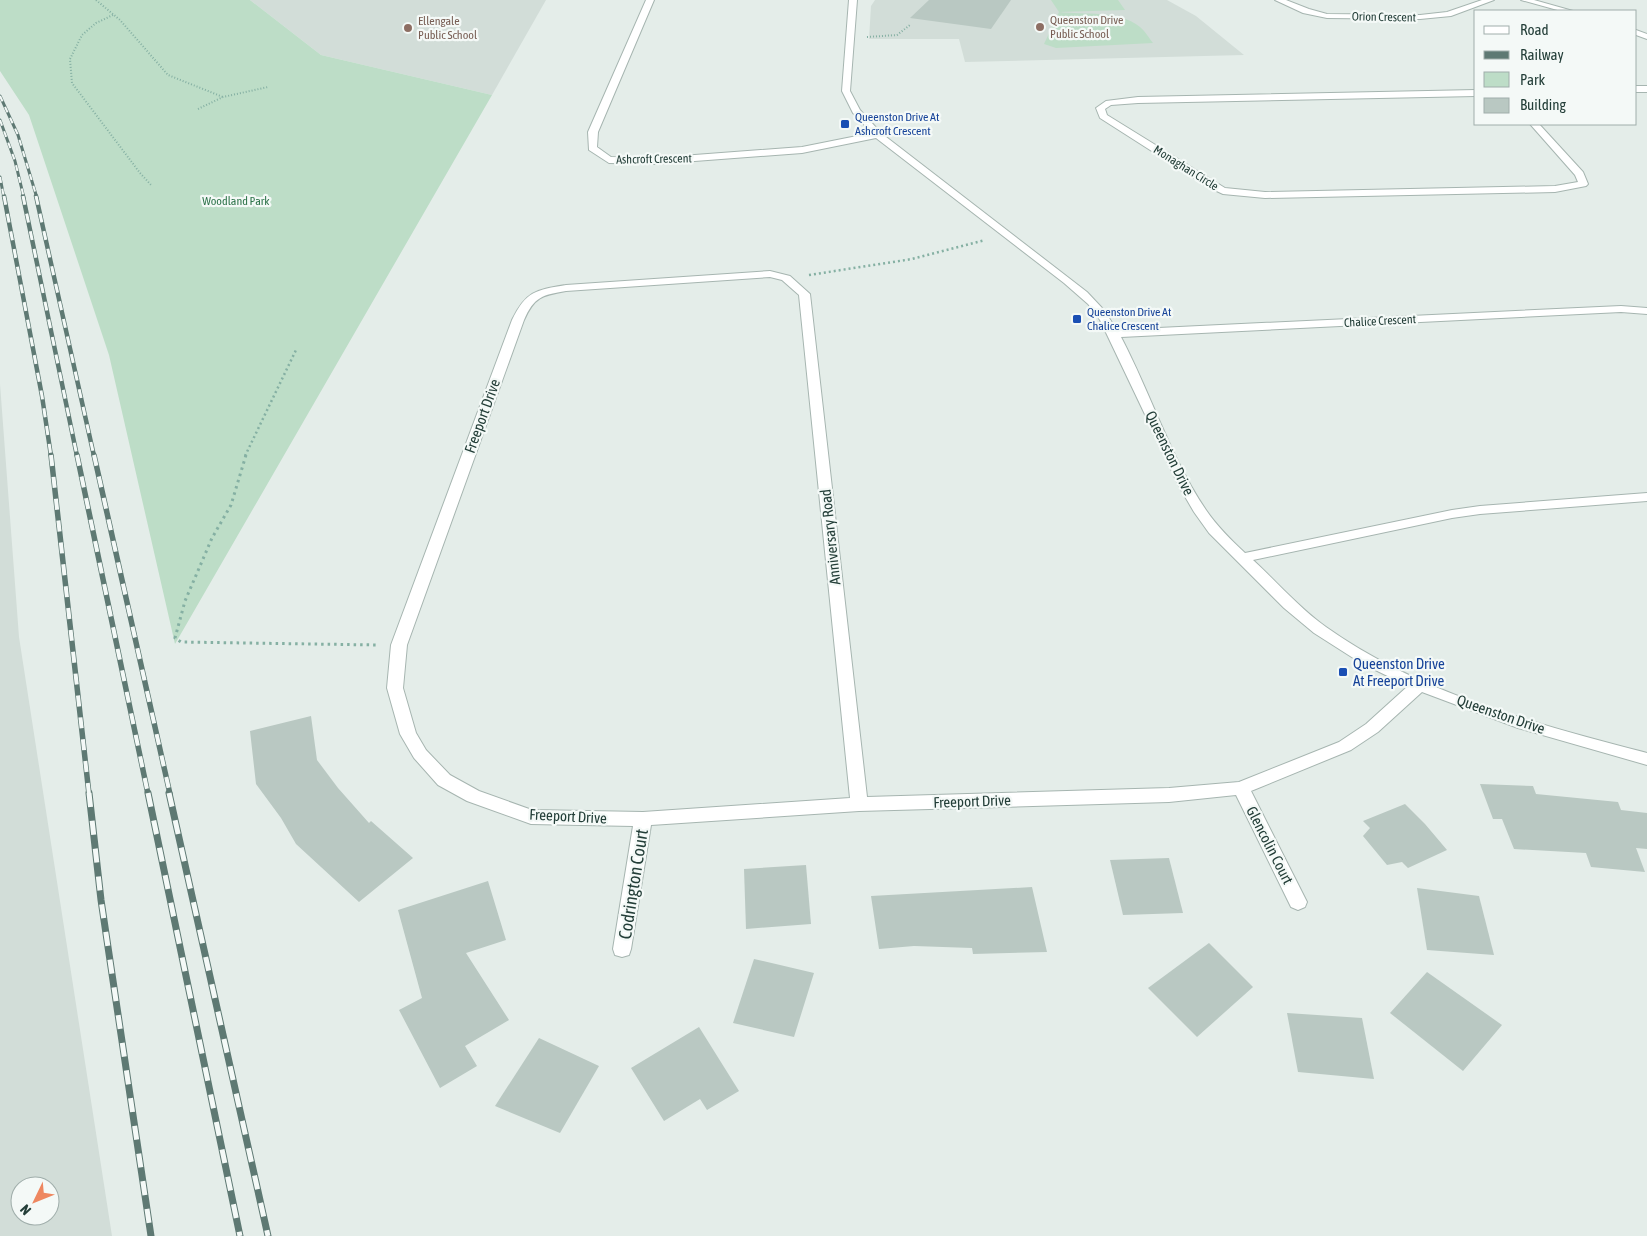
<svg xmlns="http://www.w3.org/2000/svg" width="1647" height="1236" font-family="'Asap Condensed',sans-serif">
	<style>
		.built { fill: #d2ddd8; fill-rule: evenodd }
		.green { fill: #bdddc7 }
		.building { fill: #b9c8c2 }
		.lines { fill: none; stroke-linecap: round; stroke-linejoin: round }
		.minor-casing { stroke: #a6b5b0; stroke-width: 2 }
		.path-far2 { stroke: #85b0a3; stroke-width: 2; stroke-dasharray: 1 2; stroke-linecap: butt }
		.path-far1 { stroke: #85b0a3; stroke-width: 2.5; stroke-dasharray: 2 3; stroke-linecap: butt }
		.path { stroke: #85b0a3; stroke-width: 3; stroke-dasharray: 2.5 4; stroke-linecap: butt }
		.minor { fill: #fff; fill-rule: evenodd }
		.rail-far3-casing { stroke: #5e7973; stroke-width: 3 }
		.rail-far2-casing { stroke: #5e7973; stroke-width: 4.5 }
		.rail-far1-casing { stroke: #5e7973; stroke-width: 5.5 }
		.rail-casing { stroke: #5e7973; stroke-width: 7 }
		.rail-far3 { stroke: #f4f9f7; stroke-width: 2; stroke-dasharray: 6; stroke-linecap: butt }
		.rail-far2 { stroke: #f4f9f7; stroke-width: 3; stroke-dasharray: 9; stroke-linecap: butt }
		.rail-far1 { stroke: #f4f9f7; stroke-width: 4; stroke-dasharray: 11; stroke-linecap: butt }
		.rail { stroke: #f4f9f7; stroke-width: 5; stroke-dasharray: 14; stroke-linecap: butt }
		.education-dot { fill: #8d6e63; stroke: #f4f9f7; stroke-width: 2 }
		.transit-dot { fill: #1a4fb4; stroke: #f4f9f7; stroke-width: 2 }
		.labels { text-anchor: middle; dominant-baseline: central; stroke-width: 4.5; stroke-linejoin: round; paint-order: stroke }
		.far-street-label { font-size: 12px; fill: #233e38; stroke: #f4f9f7 }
		.far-education-label { font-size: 12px; fill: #785e54; stroke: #f4f9f7; text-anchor: start }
		.far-transit-label { font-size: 12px; fill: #164399; stroke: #f4f9f7; text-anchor: start }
		.far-park-label { font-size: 12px; fill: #2f744b; stroke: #f4f9f7 }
		.street-label { font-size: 15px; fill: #233e38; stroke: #f4f9f7 }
		.transit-label { font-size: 15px; fill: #164399; stroke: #f4f9f7; text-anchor: start }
		.near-street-label { font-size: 18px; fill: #233e38; stroke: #f4f9f7 }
	</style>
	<rect width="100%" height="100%" fill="#e4ede9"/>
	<g class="built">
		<path d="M 250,0 L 546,0 L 492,95 L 321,55 Z"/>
		<path d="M 875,0 L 1167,0 L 1196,16 L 1244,55 L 965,62 L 959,39 L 869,39 L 871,6 Z"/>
		<path d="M 0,384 L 19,637 L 112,1236 L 0,1236 ZM 20,1186 L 50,1186 L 50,1216 L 20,1216 Z"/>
	</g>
	<g class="green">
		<path d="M 0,0 L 250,0 L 321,55 L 492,95 L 175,644 L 109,355 L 29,115 L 0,71 Z"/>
		<path d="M 1051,0 L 1118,0 L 1125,10 L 1059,12 C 1084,15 1119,10 1140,27 C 1145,31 1149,38 1153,43 L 1056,48 L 1044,44 L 1059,12 Z"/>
	</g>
	<g class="building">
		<path d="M 929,0 L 1011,0 L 991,29 L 910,18 Z"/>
		<path d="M 311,716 L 317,760 L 338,788 L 369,823 L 371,821 L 413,858 L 359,902 L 296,844 L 281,818 L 256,784 L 250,731 Z"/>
		<path d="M 1480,784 L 1533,786 L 1536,794 L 1618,802 L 1621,810 L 1647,813 L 1647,849 L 1636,848 L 1645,872 L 1591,867 L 1586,853 L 1514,849 L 1502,819 L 1493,819 Z"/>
		<path d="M 1405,804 L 1425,824 L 1447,850 L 1408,868 L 1402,862 L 1387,865 L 1363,836 L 1370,828 L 1363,821 Z"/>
		<path d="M 1169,858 L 1183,913 L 1123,915 L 1110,860 Z"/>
		<path d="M 806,865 L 811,924 L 746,929 L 744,869 Z"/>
		<path d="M 488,881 L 506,940 L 466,953 L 509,1020 L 465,1046 L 477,1066 L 440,1088 L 399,1010 L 422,998 L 398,910 Z"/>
		<path d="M 1032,887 L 1047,952 L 973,954 L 972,948 L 914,946 L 879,949 L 871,896 Z"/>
		<path d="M 1417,888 L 1479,896 L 1494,955 L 1427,950 Z"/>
		<path d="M 1209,943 L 1253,987 L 1197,1037 L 1148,988 Z"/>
		<path d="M 754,959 L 814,973 L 794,1037 L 733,1023 Z"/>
		<path d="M 1427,972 L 1502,1025 L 1463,1071 L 1390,1013 Z"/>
		<path d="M 1287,1013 L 1362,1018 L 1374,1079 L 1298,1072 Z"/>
		<path d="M 699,1027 L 739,1091 L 707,1110 L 700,1099 L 664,1121 L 631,1068 Z"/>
		<path d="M 539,1038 L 599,1066 L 560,1133 L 495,1106 Z"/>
	</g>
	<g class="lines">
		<defs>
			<g id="minor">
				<path d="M 646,0 L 654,0 L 598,132 L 597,147 L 611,157 L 655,158 L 802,147 L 872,133 L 853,113 L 842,91 L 849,0 L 857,0 L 850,91 L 860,110 L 881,133 L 1087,292 L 1103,309 L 1117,330 L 1621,306 L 1647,308 L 1647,314 L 1621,312 L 1121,337 C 1151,394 1170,457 1206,510 C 1217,526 1231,540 1245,553 L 1452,510 L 1480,506 L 1647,493 L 1647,501 L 1480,514 L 1452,518 L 1253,560 C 1278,583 1299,608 1326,627 C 1420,694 1537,724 1647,753 L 1647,765 L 1518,728 L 1422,692 L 1378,732 L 1351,750 L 1251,791 L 1307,902 L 1305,907 L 1298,910 L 1291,907 L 1236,795 L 1169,802 L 859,811 L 651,825 L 631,949 L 629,955 L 622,957 L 615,955 L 613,949 L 633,826 L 531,824 L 467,801 L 438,785 L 414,758 L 400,734 L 387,688 L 391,645 L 512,320 C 526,291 536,290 566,285 L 770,271 L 790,276 L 810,294 L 867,797 L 1169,788 L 1239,782 L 1339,742 L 1366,724 L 1408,686 L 1361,663 L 1314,633 L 1284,608 L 1209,533 L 1194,512 L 1180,488 L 1100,320 L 1088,304 L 1064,283 L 876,138 L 802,153 L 655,164 L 609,163 L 589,150 L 588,132 ZM 770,277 L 782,280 L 799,295 L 850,798 L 643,812 L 532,810 L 479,791 L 450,775 L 426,750 L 416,733 L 403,688 L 407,645 L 524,320 C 534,297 542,295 566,291 Z"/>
				<path d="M 1275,0 L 1286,0 L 1309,9 L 1327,14 L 1420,15 L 1447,12 L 1482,0 L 1494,0 L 1451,16 L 1420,19 L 1327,18 L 1303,13 Z"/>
				<path d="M 1521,0 L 1534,0 L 1573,11 L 1561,11 Z"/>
				<path d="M 1636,30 L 1647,34 L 1647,39 L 1636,35 Z"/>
				<rect x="1636" y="86" width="11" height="6"/>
				<path d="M 1476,90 L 1476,96 L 1138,103 L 1111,105 L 1105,109 L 1107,115 L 1225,188 L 1265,192 L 1555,186 L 1578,182 L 1575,175 L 1530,124 L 1539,124 L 1583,172 L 1588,184 L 1586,186 L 1555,192 L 1265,198 L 1223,194 L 1208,187 L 1100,118 L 1096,108 L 1106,101 L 1138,97 Z"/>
			</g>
		</defs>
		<use href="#minor" class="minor-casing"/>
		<g class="path-far2">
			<path d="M 96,0 L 120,20 L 168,75 L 223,97"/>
			<path d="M 113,15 L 96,23 L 82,35 L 70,59 L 72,83 L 140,173 L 152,186"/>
			<path d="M 867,37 L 897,35 L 910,25"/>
			<path d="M 198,109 L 223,97 L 268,87"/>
		</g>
		<g class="path-far1">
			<path d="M 809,275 L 912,259 L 985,240"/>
			<path d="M 245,456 L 296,350"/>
		</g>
		<path class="path" d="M 246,455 L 231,505 L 212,538 L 185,601 L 175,638 L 181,642 L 378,645"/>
		<use href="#minor" class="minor"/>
		<defs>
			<g id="rail-far3">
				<path d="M 0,96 L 18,135 L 37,198"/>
				<path d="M 0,120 L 15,161 L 24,198"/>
				<path d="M 0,177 L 4,198"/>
			</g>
			<g id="rail-far2">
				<path d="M 4,196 L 42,396 L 51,456"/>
				<path d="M 23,196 L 77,456"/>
				<path d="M 36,196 L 94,456"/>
			</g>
			<g id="rail-far1">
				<path d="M 51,455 L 89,794"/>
				<path d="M 77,455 L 148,794"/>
				<path d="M 94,455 L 170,794"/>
			</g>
			<g id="rail">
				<path d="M 89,793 L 101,900 L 151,1236"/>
				<path d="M 148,793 L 240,1236"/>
				<path d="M 169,793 L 268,1236"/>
			</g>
		</defs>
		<use href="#rail-far3" class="rail-far3-casing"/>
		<use href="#rail-far2" class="rail-far2-casing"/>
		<use href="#rail-far1" class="rail-far1-casing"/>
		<use href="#rail" class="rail-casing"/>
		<use href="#rail-far3" class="rail-far3"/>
		<use href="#rail-far2" class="rail-far2"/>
		<use href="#rail-far1" class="rail-far1"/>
		<use href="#rail" class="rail"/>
	</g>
	<g class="education-dot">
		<circle cx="1040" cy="27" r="5"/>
		<circle cx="408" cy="28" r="5"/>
	</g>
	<g class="transit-dot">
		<rect x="840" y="119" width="10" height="10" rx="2.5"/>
		<rect x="1072" y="314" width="10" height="10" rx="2.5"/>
		<rect x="1338" y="667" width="10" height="10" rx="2.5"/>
	</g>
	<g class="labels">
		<g class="far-street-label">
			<text transform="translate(1384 17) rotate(1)">Orion Crescent</text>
			<text transform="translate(654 159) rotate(-1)">Ashcroft Crescent</text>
			<text transform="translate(1186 168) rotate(32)">Monaghan Circle</text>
			<text transform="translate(1380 321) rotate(-3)">Chalice Crescent</text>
		</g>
		<g class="far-education-label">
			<text x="1050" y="20">Queenston Drive<tspan x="1050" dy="14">Public School</tspan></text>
			<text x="418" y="21">Ellengale<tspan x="418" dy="14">Public School</tspan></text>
		</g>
		<g class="far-transit-label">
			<text x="855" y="117">Queenston Drive At<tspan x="855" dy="14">Ashcroft Crescent</tspan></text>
			<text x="1087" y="312">Queenston Drive At<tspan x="1087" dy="14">Chalice Crescent</tspan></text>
		</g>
		<g class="far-park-label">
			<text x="236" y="201">Woodland Park</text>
		</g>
		<g class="street-label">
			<text transform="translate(482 416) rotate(-70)">Freeport Drive</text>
			<text transform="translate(1170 453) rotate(64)">Queenston Drive</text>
			<text transform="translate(830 537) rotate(-96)">Anniversary Road</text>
			<text transform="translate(1501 714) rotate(19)">Queenston Drive</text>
			<text transform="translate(972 801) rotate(-2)">Freeport Drive</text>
			<text transform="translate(568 816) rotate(3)">Freeport Drive</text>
			<text transform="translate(1270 845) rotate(63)">Glencolin Court</text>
		</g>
		<g class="transit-label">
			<text x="1353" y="663">Queenston Drive<tspan x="1353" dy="17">At Freeport Drive</tspan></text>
		</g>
		<g class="near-street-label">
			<text transform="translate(633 884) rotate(-81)">Codrington Court</text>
		</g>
	</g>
	<rect x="1474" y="10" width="162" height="115" fill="#f4f9f7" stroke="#a0aeab"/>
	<rect x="1484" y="26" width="25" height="8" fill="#ffffff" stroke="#a0aeab"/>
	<text x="1520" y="35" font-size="15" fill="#233e38">Road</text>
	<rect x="1484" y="51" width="25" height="8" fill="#5e7973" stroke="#a0aeab"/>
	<text x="1520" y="60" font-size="15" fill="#233e38">Railway</text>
	<rect x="1484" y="72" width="25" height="15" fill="#bdddc7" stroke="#a0aeab"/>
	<text x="1520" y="85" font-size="15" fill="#233e38">Park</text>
	<rect x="1484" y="98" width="25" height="15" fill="#b9c8c2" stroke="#a0aeab"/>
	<text x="1520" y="110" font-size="15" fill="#233e38">Building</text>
	<g transform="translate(35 1201) rotate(227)"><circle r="24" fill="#f4f9f7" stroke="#a0aeab"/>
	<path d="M0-4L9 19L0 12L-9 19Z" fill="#ee8760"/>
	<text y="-8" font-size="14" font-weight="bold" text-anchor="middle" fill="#233e38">N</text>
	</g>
</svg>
